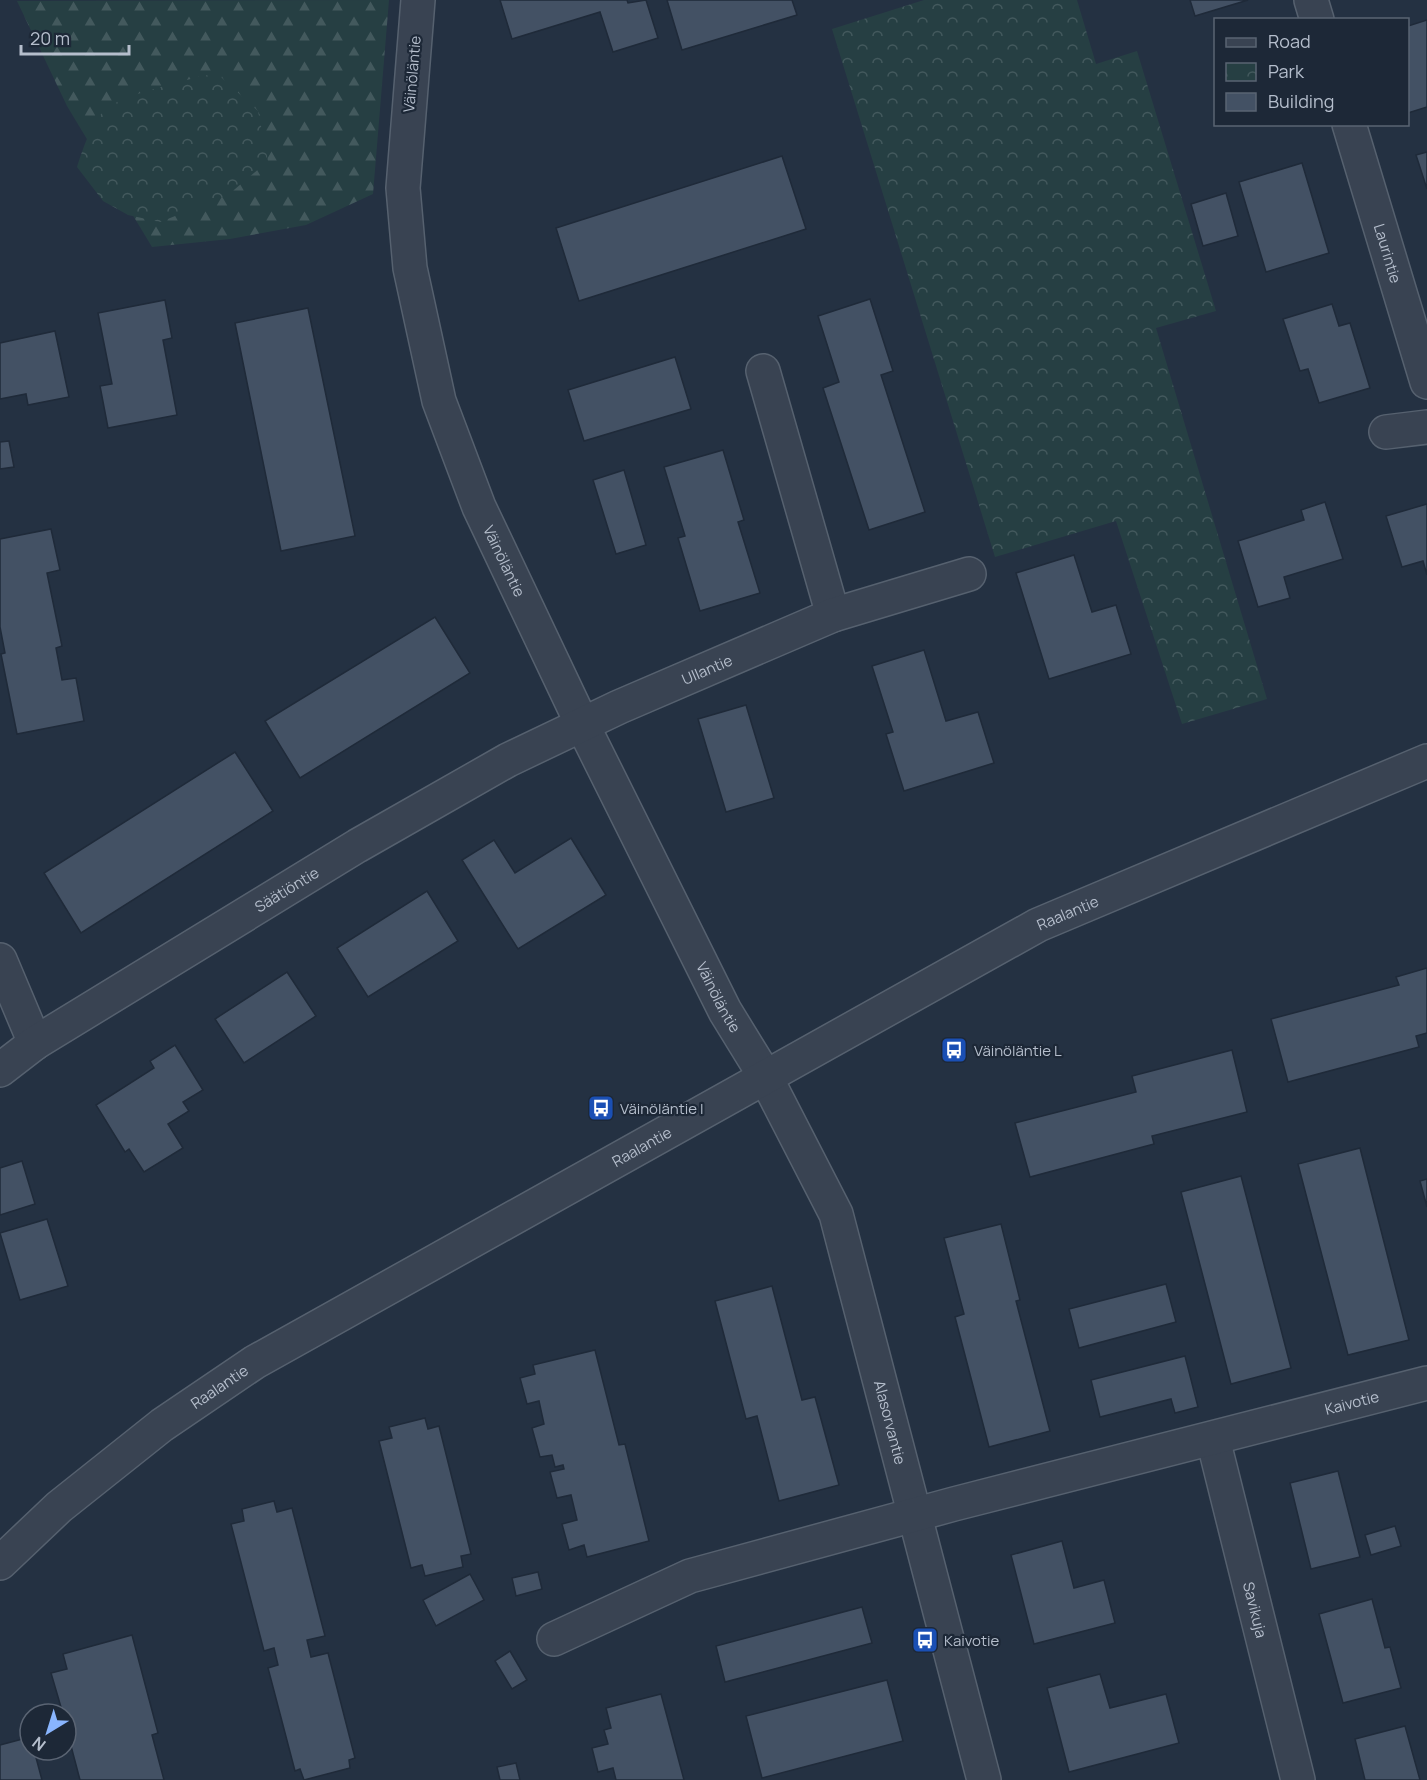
<svg xmlns="http://www.w3.org/2000/svg" width="1427" height="1780" font-family="Manrope,sans-serif">
	<style>
		.forest { fill: url(#forest-firs) }
		.park { fill: url(#park-crowns) }
		.building { fill: #435164; stroke: #1f2a39; stroke-width: 1.5 }
		.lines { fill: none; stroke-linecap: round; stroke-linejoin: round }
		.minor-casing { stroke: #56616f; stroke-width: 36 }
		.minor { stroke: #394352; stroke-width: 33 }
		.labels { text-anchor: middle; dominant-baseline: central; stroke-width: 4.5; stroke-linejoin: round; paint-order: stroke }
		.street-label { font-size: 15px; fill: #b5becc; stroke: #1d2837 }
		.poi-label { font-size: 15px; fill: #b5becc; stroke: #1d2837; text-anchor: start }
	</style>
	<defs>
		<pattern id="forest-firs" width="22" height="20" patternUnits="userSpaceOnUse" patternTransform="scale(1.5)"><rect width="22" height="20" fill="#263f43"/><path d="M5 1l3.5 6h-7zM16 11l3.5 6h-7z" fill="#43595d"/></pattern>
		<pattern id="park-crowns" width="20" height="18" patternUnits="userSpaceOnUse" patternTransform="scale(1.5)"><rect width="20" height="18" fill="#263f43"/><path d="M2 6a3 3 0 1 1 6 0M12 15a3 3 0 1 1 6 0" fill="none" stroke="#43595d"/></pattern>
	</defs>
	<rect width="100%" height="100%" fill="#243142"/>
	<path class="forest" d="M 389,0 L 373,194 L 306,225 L 230,239 L 152,247 L 67,106 L 17,1 Z"/>
	<g class="park">
		<path d="M 924,0 L 1077,0 L 1096,64 L 1137,51 L 1216,311 L 1156,328 L 1267,699 L 1182,724 L 1116,521 L 995,557 L 832,29 Z"/>
		<path d="M 204,75 L 221,77 L 258,111 L 268,161 L 228,195 L 160,222 L 128,215 L 103,201 L 77,167 C 83,149 91,122 106,109 C 124,94 180,83 204,75 Z"/>
	</g>
	<g class="building">
		<path d="M 500,0 L 627,0 L 628,3 L 646,0 L 658,38 L 613,52 L 600,12 L 512,39 Z"/>
		<path d="M 667,0 L 792,0 L 797,15 L 682,50 Z"/>
		<path d="M 1190,0 L 1248,0 L 1195,16 Z"/>
		<path d="M 1427,20 L 1427,107 L 1408,113 L 1408,26 Z"/>
		<path d="M 1427,152 L 1427,189 L 1416,155 Z"/>
		<path d="M 782,156 L 806,229 L 579,301 L 556,228 Z"/>
		<path d="M 1302,163 L 1329,253 L 1266,272 L 1239,182 Z"/>
		<path d="M 1226,193 L 1238,236 L 1203,246 L 1191,204 Z"/>
		<path d="M 870,299 L 893,371 L 881,375 L 925,512 L 869,530 L 823,388 L 839,382 L 818,316 Z"/>
		<path d="M 165,300 L 172,338 L 163,340 L 177,415 L 108,428 L 100,386 L 112,384 L 98,313 Z"/>
		<path d="M 1332,304 L 1339,326 L 1350,323 L 1370,388 L 1319,403 L 1308,369 L 1300,371 L 1283,319 Z"/>
		<path d="M 308,308 L 355,536 L 281,551 L 235,323 Z"/>
		<path d="M 55,331 L 69,397 L 28,405 L 26,394 L 0,399 L 0,343 Z"/>
		<path d="M 675,357 L 691,409 L 584,441 L 568,390 Z"/>
		<path d="M 9,441 L 14,467 L 0,469 L 0,442 Z"/>
		<path d="M 723,450 L 744,520 L 738,522 L 760,593 L 700,611 L 678,538 L 685,536 L 664,467 Z"/>
		<path d="M 624,470 L 646,545 L 616,554 L 593,480 Z"/>
		<path d="M 1325,502 L 1343,559 L 1284,577 L 1290,598 L 1258,607 L 1238,541 L 1304,520 L 1301,510 Z"/>
		<path d="M 1427,504 L 1427,575 L 1423,561 L 1402,567 L 1386,516 Z"/>
		<path d="M 51,529 L 60,570 L 47,573 L 62,646 L 56,648 L 62,680 L 76,678 L 84,721 L 17,734 L 1,654 L 5,653 L 0,627 L 0,539 Z"/>
		<path d="M 1074,555 L 1092,612 L 1116,605 L 1131,654 L 1049,679 L 1016,573 Z"/>
		<path d="M 435,617 L 470,673 L 300,778 L 265,721 Z"/>
		<path d="M 924,650 L 946,721 L 978,712 L 994,763 L 904,791 L 886,734 L 893,732 L 872,666 Z"/>
		<path d="M 746,705 L 774,798 L 726,812 L 698,719 Z"/>
		<path d="M 235,752 L 273,811 L 81,933 L 44,873 Z"/>
		<path d="M 571,838 L 606,895 L 518,949 L 462,860 L 494,840 L 515,873 Z"/>
		<path d="M 427,891 L 458,941 L 368,997 L 337,948 Z"/>
		<path d="M 1427,968 L 1427,1033 L 1416,1036 L 1419,1047 L 1288,1082 L 1271,1019 L 1399,985 L 1396,977 Z"/>
		<path d="M 287,972 L 316,1016 L 244,1063 L 215,1019 Z"/>
		<path d="M 175,1045 L 203,1090 L 183,1102 L 189,1111 L 168,1124 L 183,1148 L 144,1172 L 129,1149 L 125,1152 L 96,1105 L 154,1068 L 150,1061 Z"/>
		<path d="M 1232,1050 L 1247,1112 L 1152,1136 L 1154,1144 L 1030,1177 L 1015,1123 L 1136,1092 L 1132,1076 Z"/>
		<path d="M 1360,1148 L 1409,1340 L 1348,1355 L 1298,1164 Z"/>
		<path d="M 22,1161 L 35,1204 L 0,1215 L 0,1168 Z"/>
		<path d="M 1241,1176 L 1291,1368 L 1231,1384 L 1181,1192 Z"/>
		<path d="M 1427,1179 L 1427,1207 L 1420,1181 Z"/>
		<path d="M 47,1219 L 68,1286 L 20,1300 L 0,1233 Z"/>
		<path d="M 1001,1224 L 1020,1300 L 1016,1301 L 1050,1431 L 989,1447 L 955,1317 L 964,1314 L 944,1238 Z"/>
		<path d="M 1166,1284 L 1176,1322 L 1079,1348 L 1069,1309 Z"/>
		<path d="M 772,1286 L 802,1400 L 815,1397 L 839,1485 L 779,1501 L 757,1416 L 746,1419 L 715,1301 Z"/>
		<path d="M 595,1350 L 619,1445 L 625,1444 L 649,1541 L 587,1557 L 584,1545 L 569,1550 L 562,1524 L 577,1520 L 571,1495 L 557,1498 L 550,1472 L 564,1469 L 563,1465 L 555,1467 L 552,1455 L 540,1457 L 532,1428 L 544,1424 L 539,1401 L 527,1404 L 520,1378 L 535,1374 L 533,1365 Z"/>
		<path d="M 1185,1356 L 1198,1407 L 1175,1413 L 1171,1399 L 1100,1417 L 1091,1380 Z"/>
		<path d="M 425,1418 L 428,1429 L 439,1426 L 471,1554 L 461,1556 L 463,1567 L 425,1576 L 422,1565 L 411,1568 L 379,1441 L 392,1438 L 389,1427 Z"/>
		<path d="M 1338,1471 L 1360,1557 L 1311,1569 L 1290,1483 Z"/>
		<path d="M 274,1501 L 277,1512 L 292,1508 L 325,1636 L 307,1640 L 311,1657 L 328,1653 L 355,1758 L 349,1760 L 350,1768 L 304,1780 L 300,1769 L 295,1771 L 268,1668 L 278,1665 L 274,1648 L 264,1651 L 231,1524 L 244,1521 L 242,1509 Z"/>
		<path d="M 1395,1526 L 1401,1546 L 1371,1555 L 1365,1535 Z"/>
		<path d="M 1062,1541 L 1074,1588 L 1104,1580 L 1115,1623 L 1034,1644 L 1011,1555 Z"/>
		<path d="M 538,1572 L 542,1589 L 516,1596 L 512,1578 Z"/>
		<path d="M 470,1574 L 484,1600 L 436,1626 L 423,1600 Z"/>
		<path d="M 1372,1599 L 1385,1648 L 1390,1647 L 1401,1688 L 1343,1703 L 1319,1614 Z"/>
		<path d="M 862,1607 L 872,1643 L 725,1682 L 716,1646 Z"/>
		<path d="M 132,1635 L 158,1733 L 152,1735 L 164,1780 L 80,1780 L 66,1727 L 66,1714 L 63,1714 L 51,1673 L 67,1669 L 63,1654 Z"/>
		<path d="M 510,1651 L 527,1680 L 512,1689 L 495,1661 Z"/>
		<path d="M 1100,1674 L 1110,1708 L 1166,1694 L 1179,1743 L 1069,1772 L 1047,1688 Z"/>
		<path d="M 887,1680 L 903,1741 L 762,1778 L 746,1716 Z"/>
		<path d="M 661,1694 L 684,1780 L 616,1780 L 613,1768 L 598,1772 L 592,1748 L 608,1744 L 604,1730 L 611,1728 L 606,1708 Z"/>
		<path d="M 1405,1726 L 1420,1780 L 1365,1780 L 1355,1739 Z"/>
		<path d="M 30,1737 L 30,1750 L 34,1750 L 42,1780 L 0,1780 L 0,1745 Z"/>
		<path d="M 516,1763 L 520,1780 L 500,1780 L 497,1767 Z"/>
	</g>
	<g class="lines">
		<defs>
			<g id="minor">
				<path id="s1" d="M 418,0 L 403,188 L 410,268 L 439,401 L 479,507 L 582,724 L 725,1011 L 765,1076 L 836,1214 L 984,1780"/>
				<path d="M 1311,0 L 1317,20"/>
				<path id="s2" d="M 1349,124 L 1427,382"/>
				<path d="M 763,371 L 833,615"/>
				<path d="M 1386,432 L 1427,427"/>
				<path d="M 0,960 L 35,1043"/>
				<path id="s3" d="M 0,1070 L 35,1043 L 357,846 L 508,760 L 619,707 L 833,615 L 969,574"/>
				<path id="s4" d="M 1213,1439 L 1298,1780"/>
				<path id="s5" d="M 0,1563 L 59,1507 L 162,1425 L 255,1362 L 1038,925 L 1427,761"/>
				<path id="s6" d="M 554,1639 L 690,1576 L 954,1504 L 1427,1383"/>
			</g>
		</defs>
		<use href="#minor" class="minor-casing"/>
		<use href="#minor" class="minor"/>
	</g>
	<defs>
		<symbol id="bus-square" viewBox="-11 -11 22 22"><rect x="-9" y="-9" width="18" height="18" rx="4" fill="#1a4fb4" stroke="#1d2837"/><path d="M-5-6H5V4H4V6H2V4H-2V6H-4V4H-5ZM-3.5-4V0h7V-4ZM-3.5 1.2v1.5H-2V1.2ZM2 1.2v1.5H3.5V1.2Z" fill="#fff"/></symbol>
	</defs>
	<g fill-rule="evenodd">
		<use href="#bus-square" x="939" y="1035" width="30" height="30"/>
		<use href="#bus-square" x="586" y="1093" width="30" height="30"/>
		<use href="#bus-square" x="910" y="1625" width="30" height="30"/>
	</g>
	<g class="labels">
		<g class="street-label">
			<text transform="translate(412 74) rotate(-85)">Väinöläntie</text>
			<text stroke="none"><textPath href="#s2" startOffset="135">Laurintie</textPath></text>
			<text stroke="none"><textPath href="#s1" startOffset="578">Väinöläntie</textPath></text>
			<text stroke="none"><textPath href="#s3" startOffset="814">Ullantie</textPath></text>
			<text stroke="none"><textPath href="#s3" startOffset="339">Säätiöntie</textPath></text>
			<text stroke="none"><textPath href="#s5" startOffset="1254">Raalantie</textPath></text>
			<text stroke="none"><textPath href="#s1" startOffset="1064">Väinöläntie</textPath></text>
			<text stroke="none"><textPath href="#s5" startOffset="768">Raalantie</textPath></text>
			<text stroke="none"><textPath href="#s5" startOffset="282">Raalantie</textPath></text>
			<text stroke="none"><textPath href="#s6" startOffset="834">Kaivotie</textPath></text>
			<text stroke="none"><textPath href="#s1" startOffset="1526">Alasorvantie</textPath></text>
			<text stroke="none"><textPath href="#s4" startOffset="176">Savikuja</textPath></text>
		</g>
		<g class="poi-label">
			<text x="974" y="1050">Väinöläntie L</text>
			<text x="620" y="1108">Väinöläntie I</text>
			<text x="944" y="1640">Kaivotie</text>
		</g>
	</g>
	<rect x="1214" y="18" width="195" height="108" fill="#1d2837" stroke="#5a6473" stroke-width="1.5"/>
	<rect x="1226" y="38" width="30" height="9" fill="#394352" stroke="#5a6473" stroke-width="1.5"/>
	<text x="1268" y="48" font-size="18" fill="#b5becc">Road</text>
	<rect x="1226" y="63" width="30" height="18" fill="url(#park-crowns)" stroke="#5a6473" stroke-width="1.5"/>
	<text x="1268" y="78" font-size="18" fill="#b5becc">Park</text>
	<rect x="1226" y="93" width="30" height="18" fill="#435164" stroke="#5a6473" stroke-width="1.5"/>
	<text x="1268" y="108" font-size="18" fill="#b5becc">Building</text>
	<g transform="translate(48 1732) rotate(218)"><circle r="28" fill="#1d2837" stroke="#5a6473" stroke-width="1.5"/>
	<path d="M0-4.5L10 22L0 15L-10 22Z" fill="#89b5fe"/>
	<text y="-9" font-size="16" font-weight="bold" text-anchor="middle" fill="#b5becc">N</text>
	</g>
	<path d="M21 45v9h108v-9" fill="none" stroke="#b5becc" stroke-width="3"/>
	<text x="30" y="45" font-size="18" fill="#b5becc" stroke="#1d2837" stroke-width="4.5" paint-order="stroke">20 m</text>
</svg>
